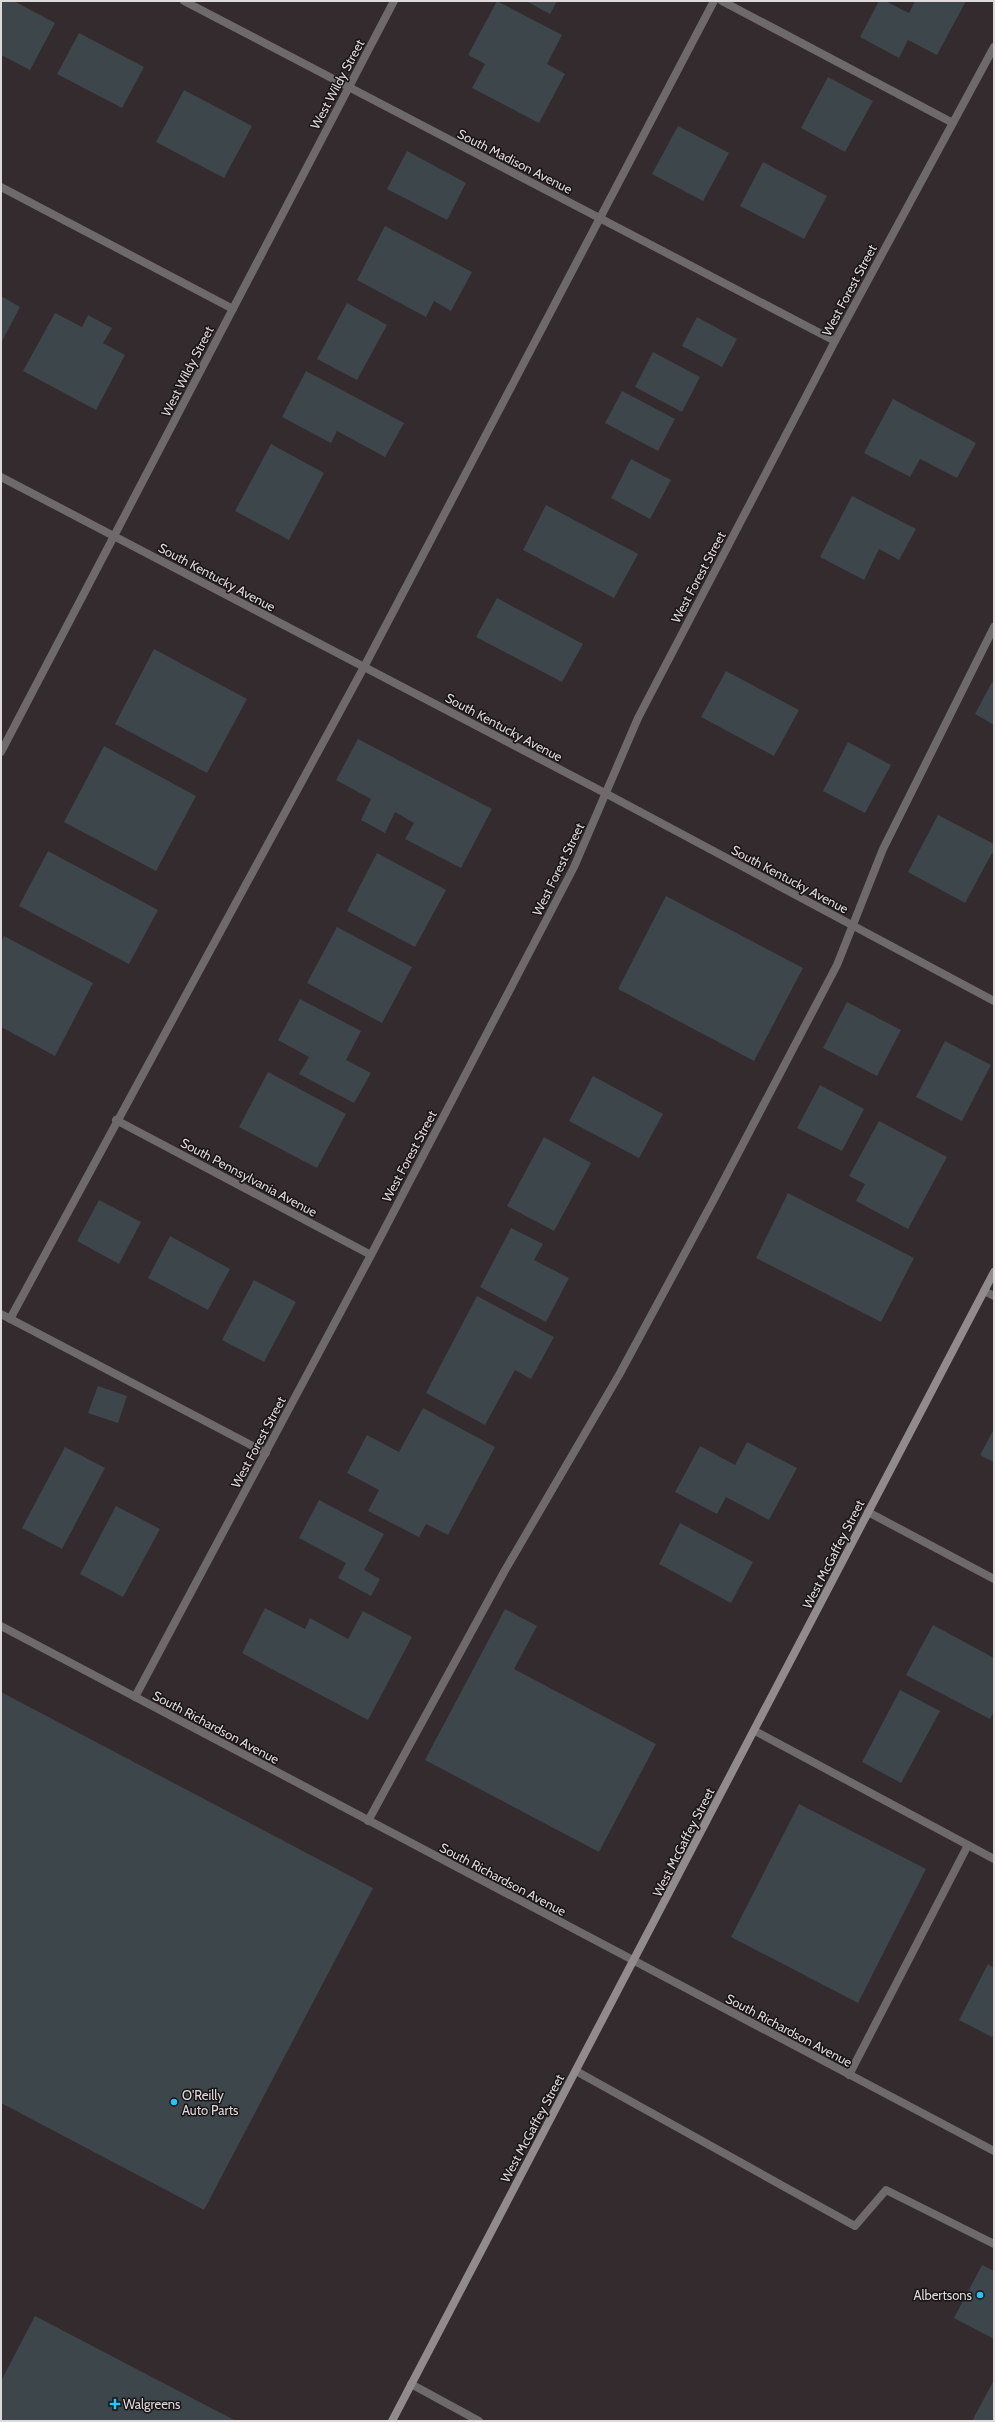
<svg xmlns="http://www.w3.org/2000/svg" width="995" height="2422" font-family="Cabin,sans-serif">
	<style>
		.building { fill: #3d464a }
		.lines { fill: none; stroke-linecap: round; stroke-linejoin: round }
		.lane { stroke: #6e696b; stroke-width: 8 }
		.street { stroke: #6e696b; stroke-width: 8 }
		.secondary { stroke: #928b8d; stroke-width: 8 }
		.poi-dot { fill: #1cc9fc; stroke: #181416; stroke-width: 1.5 }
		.labels { text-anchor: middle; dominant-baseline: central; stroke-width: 3; stroke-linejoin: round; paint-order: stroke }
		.street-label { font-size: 13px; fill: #ded9da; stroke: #181416 }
		.poi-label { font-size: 13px; fill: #ded9da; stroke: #181416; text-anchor: start }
	</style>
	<rect width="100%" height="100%" fill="#332b2d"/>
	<g class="building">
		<path d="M 1,1 L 14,1 L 55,23 L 30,70 L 1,55 Z"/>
		<path d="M 497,1 L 562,35 L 547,64 L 565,74 L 539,123 L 472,88 L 485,64 L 468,55 Z"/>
		<path d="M 526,1 L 557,1 L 550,14 Z"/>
		<path d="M 879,1 L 885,1 L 909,13 L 915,1 L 966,1 L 937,55 L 908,40 L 899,58 L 860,37 Z"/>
		<path d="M 79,33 L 144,67 L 122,108 L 57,74 Z"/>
		<path d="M 828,77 L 873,101 L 845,152 L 801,128 Z"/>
		<path d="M 184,90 L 252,126 L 224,178 L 156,142 Z"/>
		<path d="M 678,126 L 729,153 L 703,201 L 652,174 Z"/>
		<path d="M 407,151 L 466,183 L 447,220 L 387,189 Z"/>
		<path d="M 763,162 L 827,196 L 804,239 L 740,206 Z"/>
		<path d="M 385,226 L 472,272 L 451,311 L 434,301 L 426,317 L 357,280 Z"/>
		<path d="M 1,296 L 20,307 L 1,343 Z"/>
		<path d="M 347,303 L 387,325 L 357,380 L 317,359 Z"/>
		<path d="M 55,313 L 82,327 L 88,315 L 112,328 L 103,343 L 125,355 L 96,410 L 23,371 Z"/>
		<path d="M 697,317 L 737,339 L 722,367 L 682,346 Z"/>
		<path d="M 653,352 L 700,377 L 682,412 L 635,387 Z"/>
		<path d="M 306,371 L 404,423 L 385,457 L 337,431 L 331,443 L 282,417 Z"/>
		<path d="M 622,391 L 675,419 L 658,451 L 605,423 Z"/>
		<path d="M 893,399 L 976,443 L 957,478 L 920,459 L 910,477 L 864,453 Z"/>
		<path d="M 271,444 L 324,473 L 289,540 L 235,511 Z"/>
		<path d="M 631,459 L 671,480 L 650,519 L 611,498 Z"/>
		<path d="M 852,496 L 916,529 L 899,560 L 879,549 L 864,580 L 820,557 Z"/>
		<path d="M 546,505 L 638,554 L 614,598 L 523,550 Z"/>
		<path d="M 497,598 L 583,644 L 562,682 L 476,637 Z"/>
		<path d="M 154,649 L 247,699 L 207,773 L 115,724 Z"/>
		<path d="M 726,671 L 799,710 L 774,756 L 701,717 Z"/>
		<path d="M 992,682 L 994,684 L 994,725 L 975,714 Z"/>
		<path d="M 358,739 L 492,809 L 461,868 L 405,839 L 414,823 L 395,812 L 385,833 L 361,820 L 371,799 L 336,780 Z"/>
		<path d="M 848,742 L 891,765 L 865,813 L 823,791 Z"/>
		<path d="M 104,746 L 196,796 L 156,871 L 64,822 Z"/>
		<path d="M 938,815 L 994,844 L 994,854 L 992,853 L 965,903 L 908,872 Z"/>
		<path d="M 48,851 L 158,910 L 129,964 L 19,906 Z"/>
		<path d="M 377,853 L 446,890 L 415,947 L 347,911 Z"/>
		<path d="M 666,896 L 803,968 L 754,1061 L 618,989 Z"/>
		<path d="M 337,927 L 412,967 L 382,1023 L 307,983 Z"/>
		<path d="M 4,936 L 93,983 L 55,1056 L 1,1027 L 1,942 Z"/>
		<path d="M 300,999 L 361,1031 L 346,1060 L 371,1073 L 354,1103 L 299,1074 L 309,1057 L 278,1040 Z"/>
		<path d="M 847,1002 L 901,1030 L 877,1076 L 823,1048 Z"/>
		<path d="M 945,1041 L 991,1065 L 962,1121 L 916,1097 Z"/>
		<path d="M 268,1072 L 346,1114 L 317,1168 L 239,1127 Z"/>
		<path d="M 593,1076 L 663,1114 L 639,1158 L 569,1121 Z"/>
		<path d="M 820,1085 L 864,1109 L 842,1151 L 797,1128 Z"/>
		<path d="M 879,1121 L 947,1157 L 908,1229 L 856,1201 L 865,1184 L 849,1176 Z"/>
		<path d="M 544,1137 L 591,1163 L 554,1231 L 507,1206 Z"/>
		<path d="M 788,1193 L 914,1258 L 881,1322 L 756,1258 Z"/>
		<path d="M 99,1200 L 141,1222 L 119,1264 L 77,1241 Z"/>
		<path d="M 511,1228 L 543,1244 L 534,1260 L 569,1278 L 546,1322 L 480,1287 Z"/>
		<path d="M 170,1236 L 230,1269 L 208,1310 L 148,1278 Z"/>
		<path d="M 254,1280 L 296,1302 L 264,1362 L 222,1340 Z"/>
		<path d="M 477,1296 L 554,1337 L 531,1379 L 515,1370 L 485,1425 L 426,1393 Z"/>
		<path d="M 98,1386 L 127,1396 L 118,1423 L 88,1413 Z"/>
		<path d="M 423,1408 L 495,1447 L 448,1535 L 426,1524 L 419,1537 L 368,1511 L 379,1490 L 347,1473 L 367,1435 L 399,1452 Z"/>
		<path d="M 994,1429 L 994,1462 L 980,1455 Z"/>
		<path d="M 747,1442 L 797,1468 L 769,1520 L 726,1497 L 717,1514 L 675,1492 L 700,1446 L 735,1465 Z"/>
		<path d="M 65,1447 L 105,1468 L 62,1549 L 22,1528 Z"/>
		<path d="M 319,1500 L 384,1534 L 364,1570 L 380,1579 L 371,1596 L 338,1578 L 346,1563 L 299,1538 Z"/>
		<path d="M 116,1506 L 160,1529 L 123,1597 L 80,1574 Z"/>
		<path d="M 680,1523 L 753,1562 L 731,1603 L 659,1564 Z"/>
		<path d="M 265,1608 L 305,1629 L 310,1618 L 348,1639 L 363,1611 L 412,1637 L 368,1720 L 242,1653 Z"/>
		<path d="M 505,1609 L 537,1626 L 514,1669 L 656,1744 L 599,1852 L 425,1760 Z"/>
		<path d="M 933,1625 L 994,1658 L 994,1711 L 990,1719 L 906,1675 Z"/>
		<path d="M 900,1690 L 940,1711 L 901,1783 L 862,1762 Z"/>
		<path d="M 1,1692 L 373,1888 L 204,2210 L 1,2103 Z"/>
		<path d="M 799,1804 L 926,1869 L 858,2003 L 731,1937 Z"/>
		<path d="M 988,1964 L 994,1968 L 994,2033 L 992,2037 L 959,2020 Z"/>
		<path d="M 982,2265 L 994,2271 L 994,2339 L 954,2318 Z"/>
		<path d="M 35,2316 L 236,2421 L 1,2421 L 1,2381 Z"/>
		<path d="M 994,2380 L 994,2421 L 972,2421 Z"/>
	</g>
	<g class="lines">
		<g class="lane">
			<path d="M 722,1 L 953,123"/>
			<path d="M 1,187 L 233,309"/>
			<path d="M 984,1291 L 994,1296"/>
			<path d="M 1,1314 L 266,1453"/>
			<path d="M 10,1319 L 364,667 L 714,1"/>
			<path d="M 755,1731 L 994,1859"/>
			<path d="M 368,1821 L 504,1572 L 619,1375 L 713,1201 L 837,965 L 883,849 L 994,627"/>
			<path d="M 576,2071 L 855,2226 L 886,2190 L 994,2244"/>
			<path d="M 849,2075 L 968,1845"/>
			<path d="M 411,2384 L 479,2421"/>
		</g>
		<g class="street">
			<path d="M 184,1 L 835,341"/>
			<path d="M 1,477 L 605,793 L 994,1001"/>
			<path d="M 1,752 L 394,1"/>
			<path d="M 116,1120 L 371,1255"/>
			<path d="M 868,1512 L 994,1579"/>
			<path d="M 1,1626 L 994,2151"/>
			<path d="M 135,1697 L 371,1255 L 574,867 L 638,718 L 835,341 L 994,47"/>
		</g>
		<path class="secondary" d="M 392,2421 L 994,1272"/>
	</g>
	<g class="poi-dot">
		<circle cx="174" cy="2102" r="4"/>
		<circle cx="980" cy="2295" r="4"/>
		<path d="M113 2398h4v4h4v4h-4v4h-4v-4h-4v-4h4z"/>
	</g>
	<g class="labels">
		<g class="street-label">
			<text transform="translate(337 84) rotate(-62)">West Wildy Street</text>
			<text transform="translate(515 161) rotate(27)">South Madison Avenue</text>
			<text transform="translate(849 290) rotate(-62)">West Forest Street</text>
			<text transform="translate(187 371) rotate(-63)">West Wildy Street</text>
			<text transform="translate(217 577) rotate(28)">South Kentucky Avenue</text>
			<text transform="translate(698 577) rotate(-62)">West Forest Street</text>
			<text transform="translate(504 727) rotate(28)">South Kentucky Avenue</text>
			<text transform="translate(558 869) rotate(-64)">West Forest Street</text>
			<text transform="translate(790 879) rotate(28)">South Kentucky Avenue</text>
			<text transform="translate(409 1156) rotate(-62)">West Forest Street</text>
			<text transform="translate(249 1177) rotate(28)">South Pennsylvania Avenue</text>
			<text transform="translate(258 1442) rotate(-62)">West Forest Street</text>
			<text transform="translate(833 1554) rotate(-63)">West McGaffey Street</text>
			<text transform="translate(216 1727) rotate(28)">South Richardson Avenue</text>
			<text transform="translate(683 1842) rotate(-63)">West McGaffey Street</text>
			<text transform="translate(503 1879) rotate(28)">South Richardson Avenue</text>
			<text transform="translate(789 2030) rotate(28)">South Richardson Avenue</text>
			<text transform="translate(532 2128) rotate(-62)">West McGaffey Street</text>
		</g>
		<g class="poi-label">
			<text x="182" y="2095">O'Reilly<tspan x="182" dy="15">Auto Parts</tspan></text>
			<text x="972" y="2295" text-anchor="end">Albertsons</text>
			<text x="123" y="2404">Walgreens</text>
		</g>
	</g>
	<rect width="995" height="2422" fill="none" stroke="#ded9da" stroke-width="4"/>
</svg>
